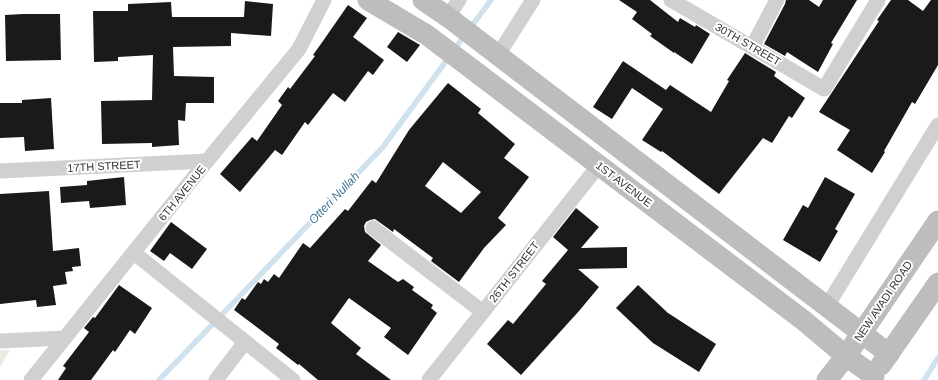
<svg xmlns="http://www.w3.org/2000/svg" width="938" height="380" font-family="Arial,sans-serif">
	<style>
		.green { fill: #e6ecdf }
		.lines { fill: none; stroke-linecap: round; stroke-linejoin: round }
		.stream { stroke: #cfe2ee; stroke-width: 5.5 }
		.building { fill: #1a1a1a; fill-rule: evenodd }
		.street { stroke: #d0d0d0; stroke-width: 15 }
		.secondary { stroke: #bdbdbd; stroke-width: 21 }
		.labels { text-anchor: middle; dominant-baseline: central; stroke-width: 4; stroke-linejoin: round; paint-order: stroke }
		.street-label { font-size: 11px; fill: #333; stroke: #fff }
		.water-label { font-size: 12px; font-style: italic; fill: #3f7597; stroke: #fff }
	</style>
	<rect width="100%" height="100%" fill="#fff"/>
	<path class="green" d="M 0,350 L 10,350 L 0,367 Z"/>
	<g class="lines">
		<g class="stream">
			<path d="M 454,50 L 491,0"/>
			<path d="M 159,380 L 383,147 L 449,57"/>
			<path d="M 924,380 L 938,358"/>
		</g>
	</g>
	<g class="building">
		<path d="M 619,0 L 650,0 L 678,22 L 680,18 L 695,27 L 696,25 L 710,34 L 692,64 L 674,52 L 674,53 L 650,36 L 652,34 L 632,19 L 637,12 Z"/>
		<path d="M 786,0 L 809,0 L 819,7 L 823,0 L 857,0 L 831,43 L 833,44 L 818,72 L 787,52 L 785,56 L 764,44 L 785,4 Z"/>
		<path d="M 891,0 L 908,0 L 923,11 L 931,0 L 938,0 L 938,65 L 915,104 L 912,102 L 884,151 L 885,152 L 872,173 L 837,150 L 850,130 L 819,112 L 879,21 L 877,20 Z"/>
		<path d="M 245,1 L 273,4 L 271,36 L 231,33 L 231,46 L 173,47 L 174,76 L 214,77 L 214,103 L 186,103 L 185,121 L 178,120 L 179,145 L 152,147 L 152,143 L 102,144 L 101,101 L 152,100 L 153,55 L 118,57 L 118,61 L 94,62 L 93,11 L 128,11 L 128,4 L 171,2 L 172,17 L 244,17 Z"/>
		<path d="M 348,5 L 367,18 L 353,37 L 384,60 L 373,75 L 368,71 L 345,102 L 333,93 L 308,125 L 305,122 L 282,155 L 275,150 L 240,192 L 220,174 L 252,137 L 257,141 L 282,105 L 278,101 L 288,87 L 290,89 L 315,56 L 313,55 L 323,41 Z"/>
		<path d="M 23,14 L 60,14 L 61,60 L 6,61 L 5,15 Z"/>
		<path d="M 398,32 L 420,45 L 407,62 L 387,47 Z"/>
		<path d="M 745,53 L 776,72 L 774,76 L 805,98 L 792,118 L 789,116 L 772,143 L 763,138 L 719,194 L 662,151 L 661,152 L 642,140 L 663,109 L 632,88 L 612,119 L 593,107 L 623,61 L 666,90 L 670,85 L 711,112 L 729,81 L 727,80 Z"/>
		<path d="M 448,83 L 481,109 L 478,113 L 515,144 L 504,158 L 529,177 L 498,218 L 506,225 L 484,248 L 459,282 L 431,261 L 433,258 L 394,229 L 393,232 L 375,219 L 370,220 L 366,222 L 364,226 L 365,232 L 381,245 L 368,261 L 398,282 L 403,279 L 414,287 L 412,290 L 433,305 L 431,308 L 437,313 L 408,355 L 384,337 L 391,328 L 349,298 L 331,323 L 361,348 L 356,354 L 391,380 L 318,380 L 299,364 L 298,365 L 276,348 L 279,344 L 234,310 L 242,298 L 245,300 L 258,282 L 261,284 L 264,279 L 268,282 L 274,274 L 279,278 L 303,243 L 310,248 L 345,209 L 348,211 L 372,180 L 376,183 L 409,130 ZM 443,162 L 481,192 L 461,213 L 425,186 Z"/>
		<path d="M 51,98 L 54,149 L 25,151 L 24,137 L 0,138 L 0,103 L 22,103 L 22,100 Z"/>
		<path d="M 124,177 L 126,205 L 90,208 L 89,201 L 61,203 L 60,187 L 87,185 L 87,181 Z"/>
		<path d="M 825,177 L 855,194 L 835,229 L 838,231 L 820,262 L 783,240 L 803,205 L 808,208 Z"/>
		<path d="M 49,191 L 53,251 L 79,248 L 81,266 L 72,267 L 73,271 L 65,272 L 67,284 L 53,286 L 56,305 L 37,307 L 36,300 L 0,304 L 0,194 Z"/>
		<path d="M 576,208 L 599,227 L 581,248 L 627,247 L 627,268 L 578,269 L 599,287 L 579,311 L 521,375 L 487,344 L 508,320 L 513,324 L 546,284 L 542,281 L 568,250 L 553,237 Z"/>
		<path d="M 171,222 L 207,249 L 192,269 L 170,253 L 164,261 L 150,251 Z"/>
		<path d="M 119,285 L 152,308 L 135,334 L 130,330 L 115,352 L 113,350 L 91,380 L 58,380 L 66,368 L 63,366 L 89,332 L 84,328 L 93,317 L 95,318 Z"/>
		<path d="M 638,285 L 668,313 L 716,344 L 699,372 L 653,343 L 616,308 Z"/>
	</g>
	<g class="lines">
		<g class="street">
			<path d="M 671,0 L 824,89 L 878,0"/>
			<path d="M 448,17 L 459,0"/>
			<path d="M 752,47 L 777,0"/>
			<path d="M 498,55 L 533,0"/>
			<path d="M 0,171 L 207,161"/>
			<path d="M 373,228 L 483,312"/>
			<path d="M 134,253 L 293,380"/>
			<path d="M 827,306 L 938,125"/>
			<path d="M 0,341 L 65,338"/>
			<path d="M 31,380 L 207,161 L 299,49 L 324,0"/>
			<path d="M 216,380 L 245,342"/>
			<path d="M 429,380 L 599,165"/>
		</g>
		<g class="secondary">
			<path d="M 368,0 L 427,35 L 803,320 L 846,356 L 874,376"/>
			<path d="M 423,0 L 448,17 L 889,354"/>
			<path d="M 881,365 L 938,283"/>
			<path d="M 827,380 L 846,356 L 938,221"/>
		</g>
	</g>
	<g class="labels">
		<g class="street-label">
			<text transform="translate(748 44) rotate(30)">30TH STREET</text>
			<text transform="translate(104 166) rotate(-3)">17TH STREET</text>
			<text transform="translate(624 184) rotate(37)">1ST AVENUE</text>
			<text transform="translate(182 193) rotate(-51)">6TH AVENUE</text>
			<text transform="translate(514 272) rotate(-52)">26TH STREET</text>
			<text transform="translate(883 301) rotate(-56)">NEW AVADI ROAD</text>
		</g>
		<g class="water-label">
			<text transform="translate(334 198) rotate(-46)">Otteri Nullah</text>
		</g>
	</g>
</svg>
